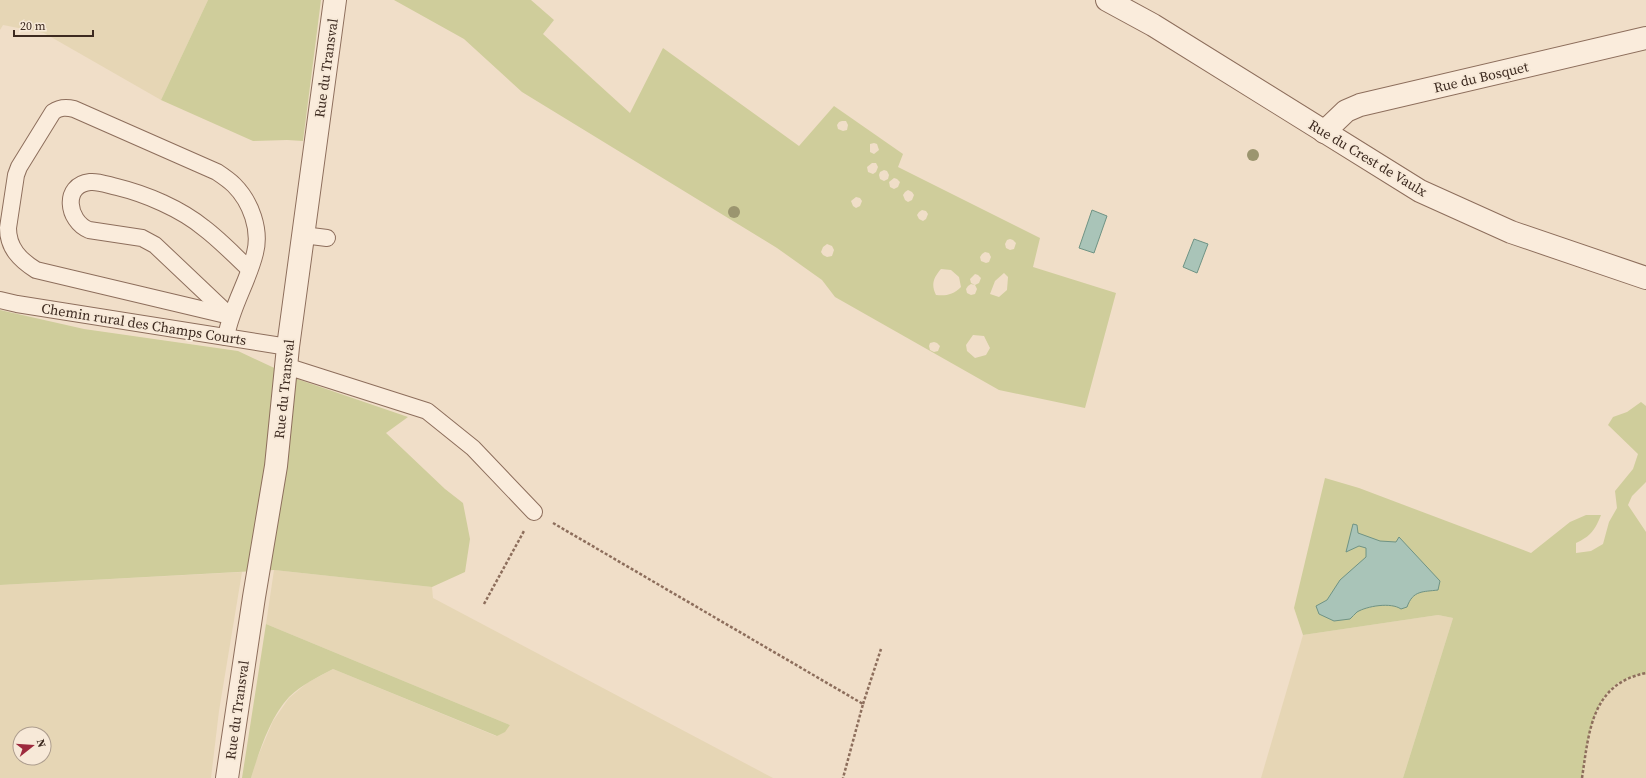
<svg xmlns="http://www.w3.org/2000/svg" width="1646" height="778" font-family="'Source Serif 4',serif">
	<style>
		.farmland { fill: #e6d6b5; fill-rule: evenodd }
		.green { fill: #cfcd9b; fill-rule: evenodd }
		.water { fill: #a9c4b8; stroke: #6f9384 }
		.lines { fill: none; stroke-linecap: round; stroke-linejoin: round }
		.service-casing { stroke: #8d6e5c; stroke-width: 18 }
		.minor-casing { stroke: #8d6e5c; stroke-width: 24 }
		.path { stroke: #8d6e5c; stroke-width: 2.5; stroke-dasharray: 3 2; stroke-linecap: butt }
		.service { stroke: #faecdc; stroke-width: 16 }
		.minor { stroke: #faecdc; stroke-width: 22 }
		.tree { fill: #9b956f }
		.labels { text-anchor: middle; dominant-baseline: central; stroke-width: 4; stroke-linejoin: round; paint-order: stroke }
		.street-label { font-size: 14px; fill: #3d2a20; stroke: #f7e9d8 }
	</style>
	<rect width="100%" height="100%" fill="#f0dec8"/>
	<g class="farmland">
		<path d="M 0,0 L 208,0 L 161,100 L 44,33 L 3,25 L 0,30 Z"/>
		<path d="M 274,570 L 432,587 L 433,598 L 773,778 L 251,778 L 256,761 L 273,721 L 289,698 L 307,683 L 333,669 L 496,736 L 510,725 L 266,624 Z"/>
		<path d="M 242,572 L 219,711 L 211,778 L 0,778 L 0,585 ZM 20,734 L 44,734 L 44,758 L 20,758 Z"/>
		<path d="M 1438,615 L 1453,618 L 1403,778 L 1261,778 L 1303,635 Z"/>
		<path d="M 1642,673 L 1646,674 L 1646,778 L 1582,778 L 1588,743 L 1592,725 L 1603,699 L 1611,688 L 1624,679 Z"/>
	</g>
	<g class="green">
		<path d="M 208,0 L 321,0 L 303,141 L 287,140 L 253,141 L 161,100 Z"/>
		<path d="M 394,0 L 531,0 L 554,20 L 543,34 L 630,113 L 663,48 L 799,146 L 834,106 L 903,154 L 898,167 L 1040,238 L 1033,267 L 1116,293 L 1085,408 L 999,390 L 835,297 L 822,280 L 777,248 L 522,92 L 464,39 ZM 842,121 L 846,121 L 848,125 L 847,130 L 843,131 L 838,129 L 837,125 L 839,122 ZM 874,143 L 877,144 L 879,150 L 874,154 L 870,152 L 870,144 ZM 872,163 L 876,163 L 878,167 L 876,172 L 873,174 L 868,172 L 867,167 ZM 884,170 L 887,171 L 889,175 L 888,179 L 884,181 L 880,179 L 879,175 L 880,172 ZM 894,178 L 897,179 L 900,182 L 898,187 L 894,189 L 890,187 L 889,182 ZM 908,190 L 912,192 L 914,195 L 912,200 L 908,202 L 905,200 L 903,195 L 905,192 ZM 856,197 L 860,198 L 862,201 L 860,206 L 856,208 L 853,206 L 851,201 ZM 922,210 L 926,211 L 928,214 L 926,219 L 923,221 L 919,219 L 917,215 L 919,212 ZM 1010,239 L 1013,240 L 1016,243 L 1014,249 L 1010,250 L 1006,248 L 1005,244 L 1007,240 ZM 827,244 L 832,246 L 834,250 L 832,256 L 827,257 L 823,255 L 821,252 L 823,247 ZM 985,252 L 989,253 L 991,257 L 989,262 L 986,263 L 981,261 L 980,257 L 982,254 ZM 941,269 L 951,270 L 959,277 L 961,287 C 953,295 946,296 936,295 C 931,285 933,278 941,269 ZM 1004,273 L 1008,277 L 1007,290 L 999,297 L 990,294 L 995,281 ZM 975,274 L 978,275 L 981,278 L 979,283 L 975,285 L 971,283 L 970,279 ZM 971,284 L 975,285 L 977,289 L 975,294 L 971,295 L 967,293 L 966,289 L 968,286 ZM 973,335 L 984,336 L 990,348 L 986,355 L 975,358 L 967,351 L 966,345 ZM 934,342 L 937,343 L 940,346 L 938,351 L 934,352 L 930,350 L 929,346 L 930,343 Z"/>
		<path d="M 0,310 L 84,329 L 238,351 L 300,380 L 408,417 L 386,433 L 445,489 L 463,503 L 470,539 L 465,572 L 432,587 L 274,570 L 0,585 Z"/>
		<path d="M 1641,402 L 1646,406 L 1646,482 L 1632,496 L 1628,505 L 1646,532 L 1646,674 C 1640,673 1634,676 1628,678 C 1592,690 1587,746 1582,778 L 1403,778 L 1453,618 L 1438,615 L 1303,635 L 1294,608 L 1325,478 L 1359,488 L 1531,553 L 1570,522 L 1586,515 L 1601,515 C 1595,530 1591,536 1576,543 L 1576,553 L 1591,551 L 1603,544 L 1609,522 L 1617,508 L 1615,491 L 1633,469 L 1638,454 L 1608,425 L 1613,417 L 1627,412 Z"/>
		<path d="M 266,624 L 510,725 L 505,732 L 497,736 L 333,669 C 318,677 301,685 289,697 C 270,717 259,752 251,778 L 242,778 Z"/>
	</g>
	<g class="water">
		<path d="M 1092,210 L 1107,216 L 1094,253 L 1079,248 Z"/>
		<path d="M 1194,239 L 1208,244 L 1197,273 L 1183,267 Z"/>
		<path d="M 1353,524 L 1357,525 L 1358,533 L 1380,541 L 1396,542 L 1399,537 L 1440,581 L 1438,590 C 1423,592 1413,590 1407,607 L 1401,609 C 1391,602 1367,606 1357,612 C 1355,614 1352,617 1350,619 L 1334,621 L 1319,614 L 1316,606 L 1327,600 L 1340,580 L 1366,557 L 1366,548 L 1359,546 L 1346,552 Z"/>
	</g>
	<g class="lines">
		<defs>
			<g id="service">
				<path d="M 303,235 L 327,238"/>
				<path d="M 0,300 L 17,304 L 288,347"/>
				<path d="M 230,316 L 155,245 L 142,238 L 89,230 C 67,221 62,185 90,182 C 98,181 108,185 117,187 C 146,194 181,209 204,228 C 220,240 234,255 249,269"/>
				<path d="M 226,337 C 231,307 248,282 255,253 C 261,230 251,202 234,185 C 229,180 223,176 217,172 L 74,109 C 66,107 60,107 53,112 L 19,167 L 16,175 L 8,228 C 8,248 20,260 36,270 L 230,316"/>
				<path d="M 286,366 L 427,411 L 473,448 L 534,512"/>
			</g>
			<g id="minor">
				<path d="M 1107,0 L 1153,25 L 1420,191 L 1511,232 L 1646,278"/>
				<path d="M 1324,132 L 1346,111 L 1360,105 L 1646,38"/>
				<path d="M 227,778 L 254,597 L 276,466 L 288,347 L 335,0"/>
			</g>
		</defs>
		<use href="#service" class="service-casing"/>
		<use href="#minor" class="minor-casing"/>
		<g class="path">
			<path d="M 553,523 L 863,704 L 843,778"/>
			<path d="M 484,604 L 524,531"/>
			<path d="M 863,704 L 881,649"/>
			<path d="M 1582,778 C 1589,732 1591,684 1646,673"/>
		</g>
		<use href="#service" class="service"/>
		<use href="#minor" class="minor"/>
	</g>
	<g class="tree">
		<circle cx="1253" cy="155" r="6"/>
		<circle cx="734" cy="212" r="6"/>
	</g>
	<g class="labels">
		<g class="street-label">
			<text transform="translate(326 68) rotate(-82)">Rue du Transval</text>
			<text transform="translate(1481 77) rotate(-13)">Rue du Bosquet</text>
			<text transform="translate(1368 158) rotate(31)">Rue du Crest de Vaulx</text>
			<text transform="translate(144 324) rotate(9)">Chemin rural des Champs Courts</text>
			<text transform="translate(284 389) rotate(-84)">Rue du Transval</text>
			<text transform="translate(237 710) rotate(-82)">Rue du Transval</text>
		</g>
	</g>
	<g transform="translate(32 746) rotate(73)"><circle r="19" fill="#f7e9d8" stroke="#ad9d8e"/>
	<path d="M0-3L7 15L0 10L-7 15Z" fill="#9d2a3d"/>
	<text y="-6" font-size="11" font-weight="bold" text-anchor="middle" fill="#3d2a20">N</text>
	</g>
	<path d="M14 30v6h79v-6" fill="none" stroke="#3d2a20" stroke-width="2"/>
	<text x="20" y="30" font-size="12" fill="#3d2a20" stroke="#f7e9d8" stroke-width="3" paint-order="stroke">20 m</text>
</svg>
